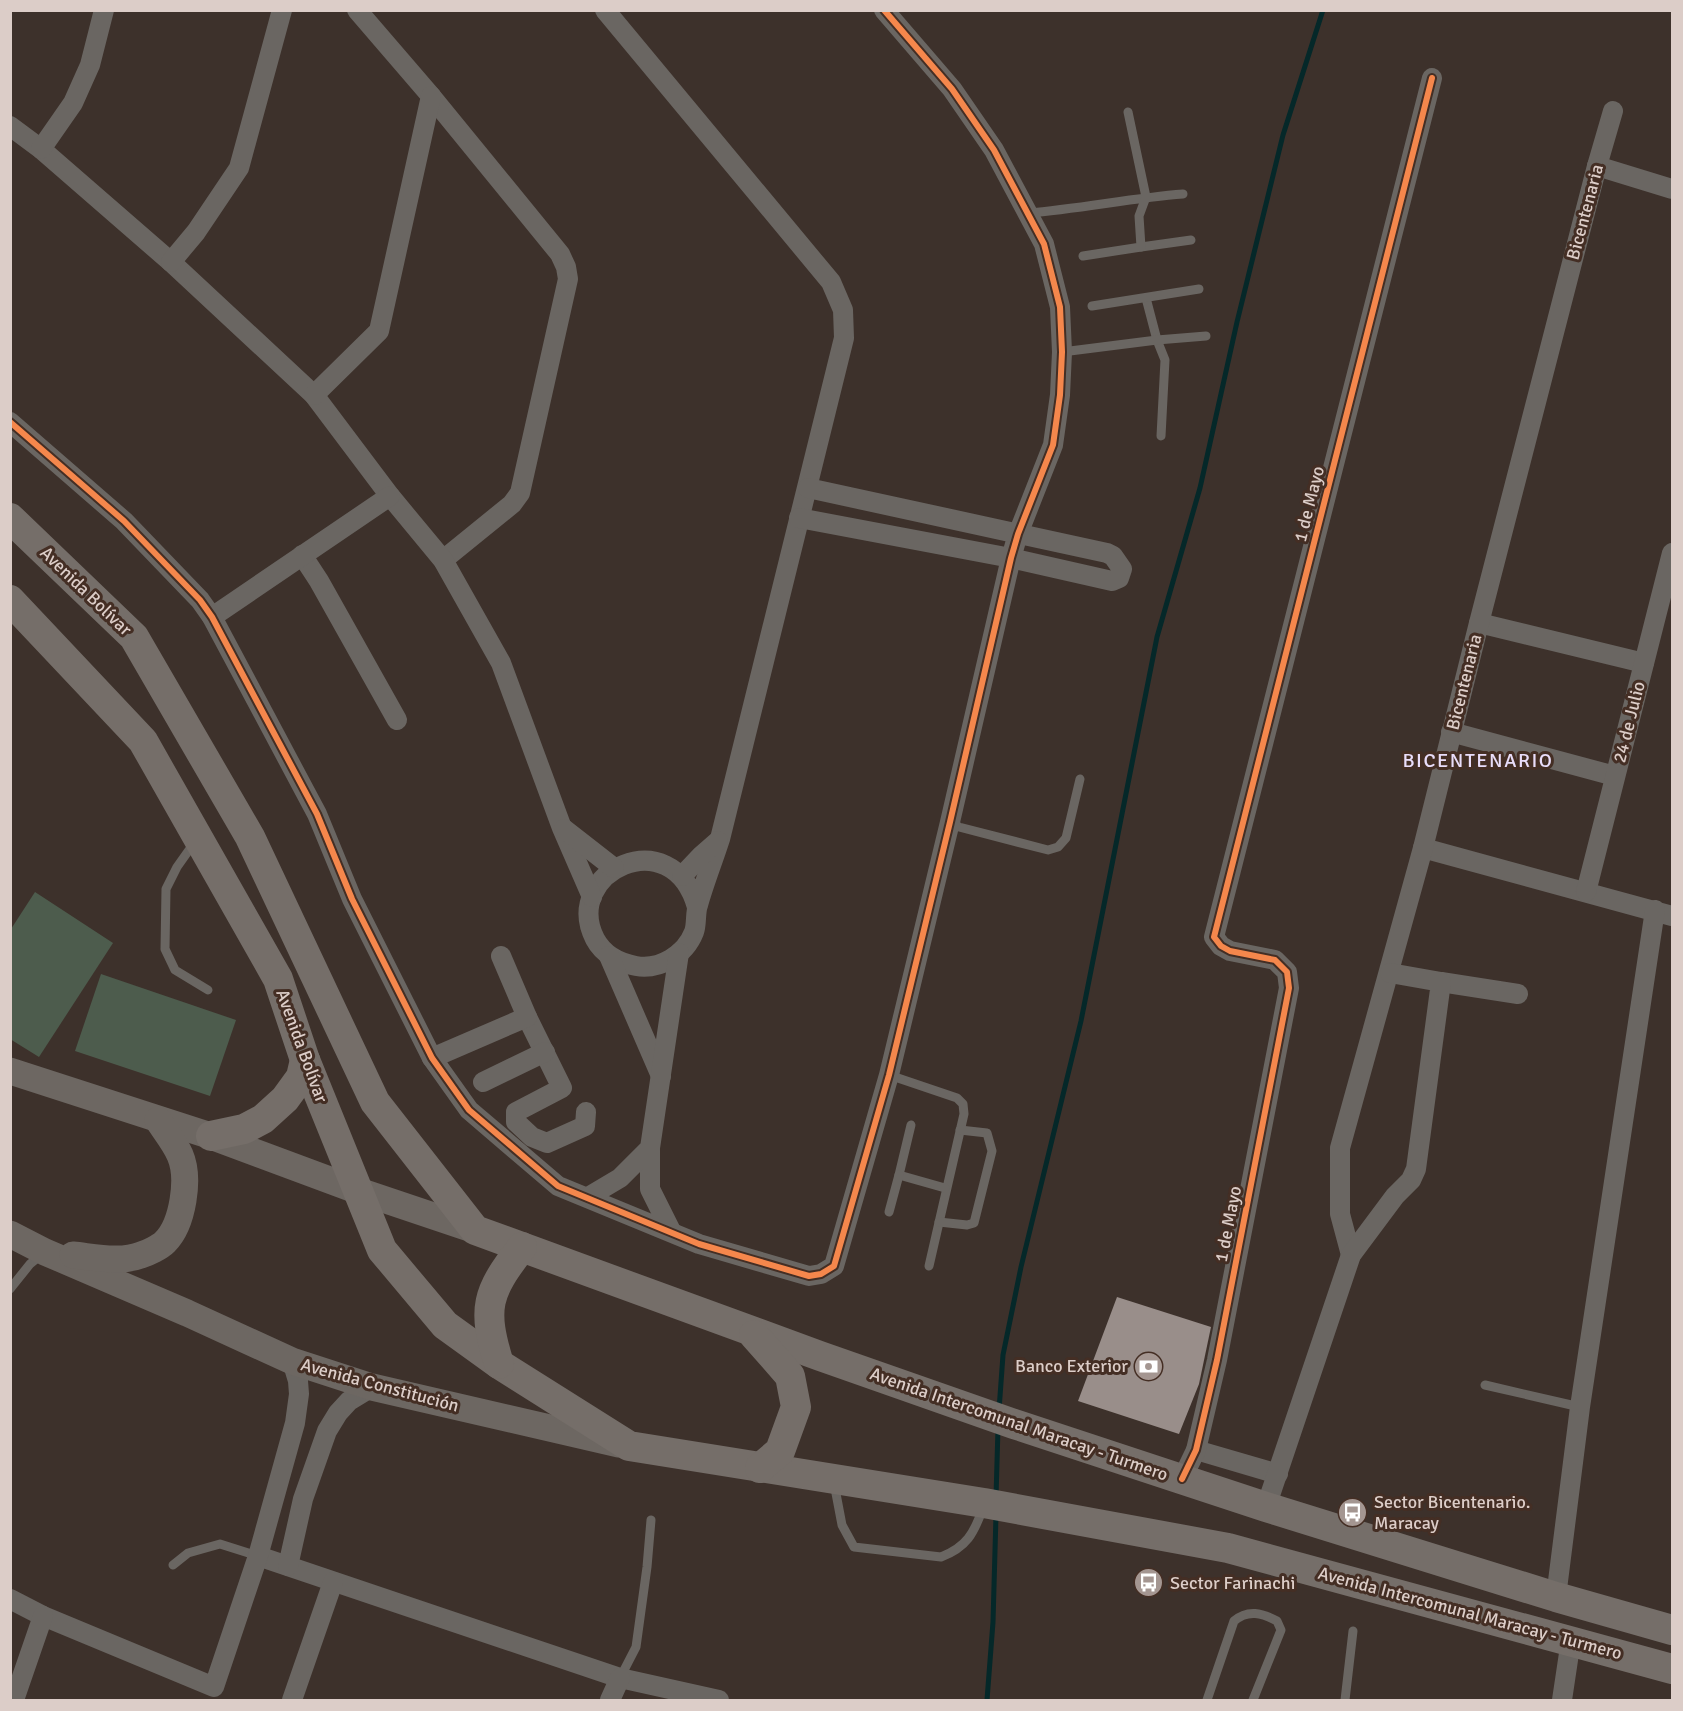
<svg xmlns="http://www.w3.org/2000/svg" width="1683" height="1711" font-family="Signika,sans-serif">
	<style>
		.green { fill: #4d5c4d }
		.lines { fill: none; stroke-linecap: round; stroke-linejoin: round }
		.stream { stroke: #052829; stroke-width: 5 }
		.building { fill: #998e8a }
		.lane { stroke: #6a6662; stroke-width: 9 }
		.street { stroke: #6a6662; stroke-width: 20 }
		.secondary { stroke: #6d6762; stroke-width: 27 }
		.primary { stroke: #756e69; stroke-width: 30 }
		.cycleway-casing { stroke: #442e24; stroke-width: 10 }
		.cycleway { stroke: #f5874c; stroke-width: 6 }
		.labels { text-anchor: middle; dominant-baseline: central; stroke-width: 6; stroke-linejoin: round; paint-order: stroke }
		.street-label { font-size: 18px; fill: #dccdc8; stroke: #442e24 }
		.poi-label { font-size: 18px; fill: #dccdc8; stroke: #442e24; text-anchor: start }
		.neighbourhood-label { font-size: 20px; letter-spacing: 1.5px; fill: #e9ddf9; stroke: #442e24 }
	</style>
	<rect width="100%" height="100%" fill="#3d312b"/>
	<g class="green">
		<path d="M 35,892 L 113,943 L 39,1057 L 10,1039 L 11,929 Z"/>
		<path d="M 101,974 L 236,1020 L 210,1096 L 75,1051 Z"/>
	</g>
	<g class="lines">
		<g class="stream">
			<path d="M 999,1410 L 1003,1355 L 1021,1267 L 1081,1021 L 1157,637 L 1200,488 L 1237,322 L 1283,135 L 1323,10"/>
			<path d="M 996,1497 L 998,1428"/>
			<path d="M 987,1700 L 993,1622 L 996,1515"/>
		</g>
	</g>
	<path class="building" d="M 1117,1297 L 1211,1327 L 1199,1384 L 1179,1434 L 1078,1401 Z"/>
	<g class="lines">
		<g class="lane">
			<path d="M 1028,213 C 1080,209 1131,198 1183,194"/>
			<path d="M 1141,247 L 1191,240"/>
			<path d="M 1083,256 L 1141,247 L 1139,216 L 1146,197 L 1128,112"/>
			<path d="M 1146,298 L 1157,340 L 1165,360 L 1161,436"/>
			<path d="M 1092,306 L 1199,289"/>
			<path d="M 1062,352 L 1157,340 L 1206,336"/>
			<path d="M 950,822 L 959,827 L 1048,850 L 1058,847 L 1066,838 L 1080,779"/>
			<path d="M 194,843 L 177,867 L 166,889 L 165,949 L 175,970 L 208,990"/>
			<path d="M 889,1075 L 957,1098 L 963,1104 L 964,1114 L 929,1266"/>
			<path d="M 911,1125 L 899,1175 L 945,1188"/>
			<path d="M 889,1212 L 899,1175"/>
			<path d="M 939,1222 L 967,1225 L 974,1223 L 992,1151 L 987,1133 L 960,1130"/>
			<path d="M 10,1289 L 30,1264 L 41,1255"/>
			<path d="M 1485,1385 L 1580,1407"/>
			<path d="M 834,1483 L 842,1525 L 854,1547 L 941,1557 C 967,1547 974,1533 983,1508"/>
			<path d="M 173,1565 L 188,1553 L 220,1544 L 258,1556"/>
			<path d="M 620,1678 L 636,1647 L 647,1567 L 651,1520"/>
			<path d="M 1207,1700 L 1234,1621 C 1248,1609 1262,1613 1277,1621 L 1281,1630 L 1253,1700"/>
			<path d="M 1345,1700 L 1353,1631"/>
		</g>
		<g class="street">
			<path d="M 357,10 L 431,96 L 560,254 L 566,267 L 568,279 L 520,493 L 512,504 L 443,560"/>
			<path d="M 605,10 L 831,282 L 843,310 L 844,338 L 720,839 C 713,861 704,883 698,905 C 695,913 697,924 694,932 C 685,955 660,970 636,966 C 619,963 603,954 595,939 C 561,872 672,819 697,907"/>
			<path d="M 10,126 L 41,149 L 171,262 L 314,395 L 390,496 L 443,560 L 501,663 L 562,828 L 592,897"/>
			<path d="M 41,149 L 73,103 L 90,65 L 104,10"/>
			<path d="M 1597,166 L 1672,189"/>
			<path d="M 171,262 L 196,232 L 239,168 L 282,10"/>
			<path d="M 314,395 L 379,331 L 431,96"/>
			<path d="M 10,422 L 124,521 L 200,600 L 212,617 L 317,814 L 352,899 L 432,1058 L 469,1110 L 558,1186 L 699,1244 L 809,1276 L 821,1274 L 834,1266 L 889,1075 L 950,822 L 1011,558 L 1018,534 L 1053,445 L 1060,395 L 1062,352 L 1060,307 L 1044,244 L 994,150 L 952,89 L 884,10"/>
			<path d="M 799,518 L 1011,558 L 1112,581 L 1119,578 L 1122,569 L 1113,556 L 1107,553 L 808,488"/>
			<path d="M 302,555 L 319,581 L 397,720"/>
			<path d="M 212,617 L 390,496"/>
			<path d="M 1479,623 L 1644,663"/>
			<path d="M 1451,732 L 1615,776"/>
			<path d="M 564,829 L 614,868"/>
			<path d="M 1423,848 L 1672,916"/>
			<path d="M 682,876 L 702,855 L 718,841"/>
			<path d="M 1586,892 L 1672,553"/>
			<path d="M 609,956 L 661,1076"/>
			<path d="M 1441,982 L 1518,994"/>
			<path d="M 527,1017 L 562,1088 L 516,1112 L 516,1122 L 532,1137 L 547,1143 L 585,1126 L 586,1112"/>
			<path d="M 432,1058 L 527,1017 L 501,956"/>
			<path d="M 483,1082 L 545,1052"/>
			<path d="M 650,1148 L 650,1189 L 671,1231"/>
			<path d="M 588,1197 L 620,1178 L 650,1148 L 679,953"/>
			<path d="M 1351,1255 L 1340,1214 L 1340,1148 L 1423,848 L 1479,623 L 1597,166 L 1613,111"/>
			<path d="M 1196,1450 L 1278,1474"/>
			<path d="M 1182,1479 L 1196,1450 L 1217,1360 L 1289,988 L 1287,972 L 1275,960 L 1230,951 L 1221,946 L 1214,937 L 1432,78"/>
			<path d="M 1266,1507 L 1351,1255 L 1395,1196 L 1411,1180 L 1416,1169 L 1441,982 L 1390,973"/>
			<path d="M 258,1556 L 620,1678 L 719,1700"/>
			<path d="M 288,1566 L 303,1499 L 327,1431 L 338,1413 L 349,1401 L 372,1387"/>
			<path d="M 1556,1597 L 1580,1407 L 1655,910"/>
			<path d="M 10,1599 L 43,1616 L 214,1687 L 258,1556 L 295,1423 L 299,1394 L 298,1381 L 292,1361"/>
			<path d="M 14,1700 L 43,1616"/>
			<path d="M 292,1700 L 333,1582"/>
			<path d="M 610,1700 L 620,1678"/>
			<path d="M 1562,1700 L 1571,1640"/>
		</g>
		<g class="secondary">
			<path d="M 10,1071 L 211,1136 L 359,1191 L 475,1230"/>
			<path d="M 10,1234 L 45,1252 L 187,1313 L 292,1361 L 372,1387 L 619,1444"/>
			<path d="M 73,1255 C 94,1257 121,1263 141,1255 C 148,1253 160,1247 165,1242 C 183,1224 190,1178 180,1155 C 175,1143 165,1131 158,1120"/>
		</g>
		<g class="primary">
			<path d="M 10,518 L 134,637 L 250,837 L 375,1102 L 475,1230 L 820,1356 L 1014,1424 L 1266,1507 L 1556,1597 L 1672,1630"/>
			<path d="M 10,600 L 143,741 L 278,979 L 305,1060 L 382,1250 L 445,1325 L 499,1364 L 629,1446 L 984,1503 L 1228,1548 L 1672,1669"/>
			<path d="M 211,1136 L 244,1129 L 263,1119 L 285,1099 L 301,1077 L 305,1060"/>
			<path d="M 754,1335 L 790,1376 L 796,1407 L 780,1451 L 760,1468"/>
			<path d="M 499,1364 C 482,1308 486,1293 522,1247"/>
		</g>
		<defs>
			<g id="cycleway">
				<path d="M 10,422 L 124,521 L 200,600 L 212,617 L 317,814 L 352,899 L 432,1058 L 469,1110 L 558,1186 L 699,1244 L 809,1276 L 821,1274 L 834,1266 L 889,1075 L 950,822 L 1011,558 L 1018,534 L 1053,445 L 1060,395 L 1062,352 L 1060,307 L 1044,244 L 994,150 L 952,89 L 884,10"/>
				<path d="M 1182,1479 L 1196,1450 L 1217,1360 L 1289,988 L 1287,972 L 1275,960 L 1230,951 L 1221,946 L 1214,937 L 1432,78"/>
			</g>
		</defs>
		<use href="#cycleway" class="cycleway-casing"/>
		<use href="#cycleway" class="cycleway"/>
	</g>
	<defs>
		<symbol id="bank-disc" viewBox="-11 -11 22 22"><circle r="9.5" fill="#a49691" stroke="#442e24"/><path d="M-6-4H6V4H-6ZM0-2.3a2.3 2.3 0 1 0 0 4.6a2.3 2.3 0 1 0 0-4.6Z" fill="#fff"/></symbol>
		<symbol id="bus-disc" viewBox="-11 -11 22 22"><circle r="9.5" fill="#a49691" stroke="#442e24"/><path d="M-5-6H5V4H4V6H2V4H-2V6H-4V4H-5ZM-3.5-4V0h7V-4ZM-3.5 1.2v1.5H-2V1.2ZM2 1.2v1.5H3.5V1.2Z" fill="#fff"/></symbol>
	</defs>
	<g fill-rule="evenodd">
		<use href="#bank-disc" x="1132" y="1350" width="33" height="33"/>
		<use href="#bus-disc" x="1336" y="1496" width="33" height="33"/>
		<use href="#bus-disc" x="1132" y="1566" width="33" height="33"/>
	</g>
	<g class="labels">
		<g class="street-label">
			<text transform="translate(1585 212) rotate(-75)">Bicentenaria</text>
			<text transform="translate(1309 504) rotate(-76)">1 de Mayo</text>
			<text transform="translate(86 591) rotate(44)">Avenida Bolívar</text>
			<text transform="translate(1464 682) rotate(-76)">Bicentenaria</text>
			<text transform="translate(1629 722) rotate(-76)">24 de Julio</text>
			<text transform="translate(302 1046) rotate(70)">Avenida Bolívar</text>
			<text transform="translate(1228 1224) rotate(-79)">1 de Mayo</text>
			<text transform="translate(380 1385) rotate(15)">Avenida Constitución</text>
			<text transform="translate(1019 1424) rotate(19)">Avenida Intercomunal Maracay - Turmero</text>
			<text transform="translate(1470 1613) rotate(15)">Avenida Intercomunal Maracay - Turmero</text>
		</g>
		<g class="poi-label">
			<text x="1128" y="1366" text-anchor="end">Banco Exterior</text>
			<text x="1374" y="1502">Sector Bicentenario.<tspan x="1374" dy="21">Maracay</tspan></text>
			<text x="1170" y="1583">Sector Farinachi</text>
		</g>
		<g class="neighbourhood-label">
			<text x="1478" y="760">BICENTENARIO</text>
		</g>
	</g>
	<rect width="1683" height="1711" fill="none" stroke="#dccdc8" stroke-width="24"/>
</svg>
